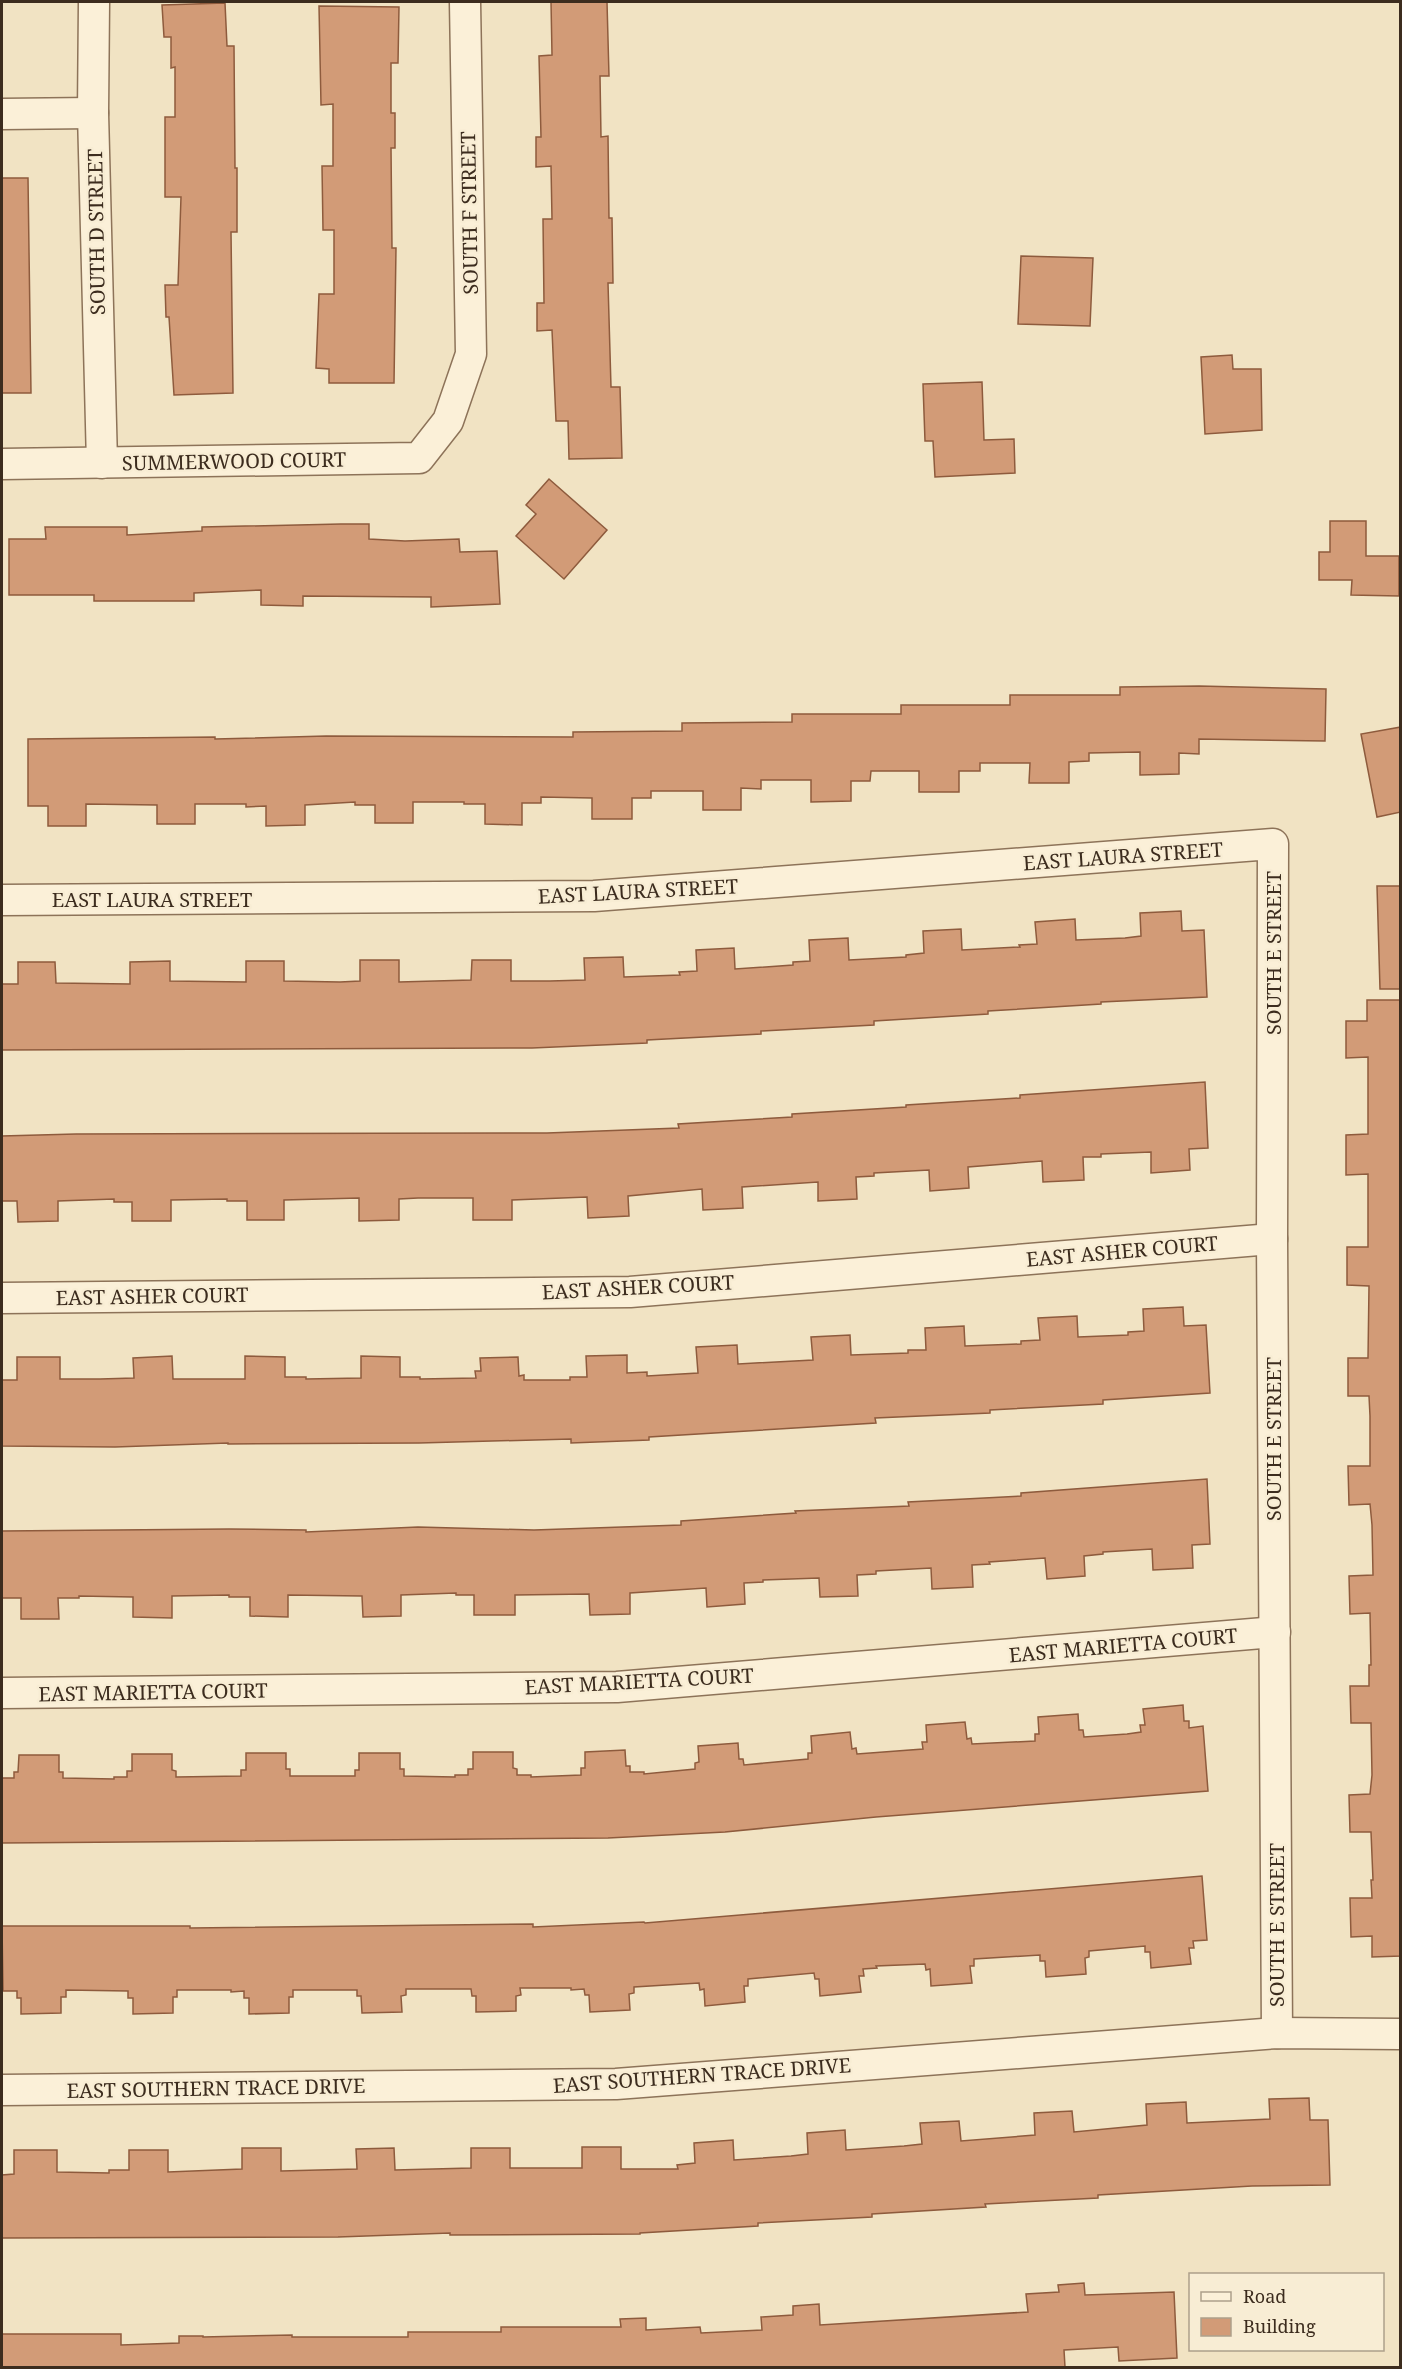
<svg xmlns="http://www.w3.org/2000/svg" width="1402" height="2369" font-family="'Noto Serif',serif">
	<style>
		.building { fill: #d29b77; stroke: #8e5b3d; stroke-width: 1.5 }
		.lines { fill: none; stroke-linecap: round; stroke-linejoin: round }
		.minor-casing { stroke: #8d7359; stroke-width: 33 }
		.minor { stroke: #fbf0d8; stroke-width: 30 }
		.labels { text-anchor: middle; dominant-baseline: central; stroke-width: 5; stroke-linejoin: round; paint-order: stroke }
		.street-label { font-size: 20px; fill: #3c2c1e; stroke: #f8edd4 }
	</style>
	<rect width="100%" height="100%" fill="#f1e3c3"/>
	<g class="building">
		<path d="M 551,2 L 607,2 L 609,76 L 600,76 L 601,137 L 608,136 L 609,218 L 612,218 L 613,283 L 608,283 L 611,387 L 620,387 L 622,458 L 569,459 L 568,421 L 556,421 L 552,330 L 537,331 L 537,303 L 544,303 L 543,219 L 552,219 L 551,166 L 536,167 L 536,137 L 541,137 L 539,56 L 552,55 Z"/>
		<path d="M 225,3 L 227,46 L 234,46 L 235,168 L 237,168 L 237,232 L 231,232 L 233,393 L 174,395 L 169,317 L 166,317 L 165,285 L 178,285 L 181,197 L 165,197 L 165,117 L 175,117 L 175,67 L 171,68 L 171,37 L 164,37 L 162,5 Z"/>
		<path d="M 319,6 L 399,7 L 398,63 L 391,63 L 391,113 L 395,113 L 395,148 L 391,148 L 392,248 L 396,248 L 394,383 L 329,383 L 329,369 L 316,368 L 319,294 L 334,294 L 334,230 L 323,230 L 322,166 L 333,166 L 333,104 L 321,105 Z"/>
		<path d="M 2,178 L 28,178 L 31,393 L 2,393 Z"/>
		<path d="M 1021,256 L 1093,258 L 1090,326 L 1018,324 Z"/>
		<path d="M 1232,355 L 1233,369 L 1261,369 L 1262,430 L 1205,434 L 1201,357 Z"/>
		<path d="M 982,382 L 984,440 L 1014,439 L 1015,473 L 935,477 L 933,441 L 925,441 L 923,384 Z"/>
		<path d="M 549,479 L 607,530 L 564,579 L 516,536 L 536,514 L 526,505 Z"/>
		<path d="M 1330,521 L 1366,521 L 1366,556 L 1399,556 L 1399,596 L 1351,595 L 1352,580 L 1319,580 L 1319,552 L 1330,552 Z"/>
		<path d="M 341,524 L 369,524 L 369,539 L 405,541 L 459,539 L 460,552 L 497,551 L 500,604 L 431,607 L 431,597 L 303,596 L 303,606 L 261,605 L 261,590 L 194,593 L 194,601 L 94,601 L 94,595 L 9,595 L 9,539 L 46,539 L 45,527 L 127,527 L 127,535 L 202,531 L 202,527 Z"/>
		<path d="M 1199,686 L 1326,689 L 1325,741 L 1199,739 L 1199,754 L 1179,753 L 1179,774 L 1140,775 L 1140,752 L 1089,753 L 1089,761 L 1069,762 L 1069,783 L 1029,783 L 1030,763 L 980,763 L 980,771 L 959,771 L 959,792 L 919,792 L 919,771 L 871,771 L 870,781 L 851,781 L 851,801 L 811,802 L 811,780 L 761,780 L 761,789 L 741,788 L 741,810 L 703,810 L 703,791 L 651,791 L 651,798 L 632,798 L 632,819 L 592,819 L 592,798 L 541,797 L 541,803 L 522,803 L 522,825 L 485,824 L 485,804 L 464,804 L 464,802 L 413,802 L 413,823 L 375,823 L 375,805 L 355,805 L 355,802 L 305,805 L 305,825 L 266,826 L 266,806 L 246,807 L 246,804 L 195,804 L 195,824 L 157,824 L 157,805 L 86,804 L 86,826 L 48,826 L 48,806 L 28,806 L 28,739 L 215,737 L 215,739 L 326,736 L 573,737 L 573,732 L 682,731 L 682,723 L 792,722 L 792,714 L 901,714 L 901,705 L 1010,705 L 1010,695 L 1120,695 L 1120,687 Z"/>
		<path d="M 1401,727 L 1401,812 L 1377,817 L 1361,734 Z"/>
		<path d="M 1377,886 L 1401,886 L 1401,989 L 1380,989 Z"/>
		<path d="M 1181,911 L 1182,931 L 1204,930 L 1207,997 L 1101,1002 L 1101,1004 L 988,1011 L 988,1014 L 874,1021 L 874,1025 L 761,1031 L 761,1034 L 647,1040 L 647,1043 L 532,1048 L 2,1050 L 2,984 L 18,984 L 18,962 L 55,962 L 56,983 L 130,984 L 130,962 L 170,961 L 170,981 L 246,982 L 246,961 L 284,961 L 284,981 L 340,982 L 360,981 L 360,960 L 399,960 L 399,982 L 471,980 L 472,960 L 511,960 L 511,981 L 550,981 L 585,980 L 584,958 L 623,957 L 624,977 L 680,975 L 679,972 L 697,971 L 696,950 L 734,948 L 735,969 L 793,965 L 793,962 L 810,961 L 809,940 L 848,938 L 849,960 L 906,957 L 906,955 L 924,953 L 923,931 L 961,929 L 962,950 L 1020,947 L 1019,945 L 1037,944 L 1035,922 L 1075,919 L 1076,940 L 1125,938 L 1141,936 L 1140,913 Z"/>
		<path d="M 1367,1000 L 1401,1000 L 1401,1956 L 1372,1957 L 1372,1936 L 1351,1937 L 1350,1898 L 1372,1898 L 1371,1880 L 1373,1880 L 1371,1832 L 1350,1832 L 1349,1795 L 1370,1794 L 1372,1775 L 1371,1723 L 1351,1723 L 1350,1686 L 1369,1686 L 1369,1665 L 1371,1665 L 1370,1613 L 1350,1614 L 1349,1576 L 1373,1575 L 1372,1525 L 1370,1504 L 1349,1505 L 1348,1466 L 1370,1466 L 1370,1416 L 1369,1396 L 1348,1396 L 1348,1358 L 1368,1358 L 1369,1286 L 1347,1285 L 1347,1247 L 1368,1247 L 1368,1174 L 1346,1175 L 1346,1135 L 1368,1134 L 1368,1057 L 1346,1058 L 1346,1021 L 1367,1021 Z"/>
		<path d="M 1205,1082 L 1208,1148 L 1189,1149 L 1190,1170 L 1151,1173 L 1151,1152 L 1101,1154 L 1101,1157 L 1083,1157 L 1084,1180 L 1043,1182 L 1042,1161 L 968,1167 L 969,1188 L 930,1191 L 929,1170 L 874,1173 L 874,1176 L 856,1177 L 857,1199 L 818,1201 L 818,1182 L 742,1187 L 743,1208 L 703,1210 L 702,1189 L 628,1196 L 629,1216 L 588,1218 L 587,1197 L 512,1200 L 512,1220 L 473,1220 L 473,1198 L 418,1198 L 399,1199 L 399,1220 L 359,1221 L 359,1198 L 284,1200 L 284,1220 L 247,1220 L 247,1201 L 227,1201 L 227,1199 L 171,1200 L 171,1221 L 132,1221 L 132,1202 L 114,1202 L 114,1199 L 58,1201 L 58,1221 L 18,1222 L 17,1201 L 2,1201 L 2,1136 L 76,1134 L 547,1133 L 679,1128 L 678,1124 L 792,1117 L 792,1114 L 906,1107 L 906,1105 L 1020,1098 L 1020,1095 Z"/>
		<path d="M 1183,1307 L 1184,1326 L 1206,1325 L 1210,1393 L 1103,1400 L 1103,1404 L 990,1410 L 990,1413 L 875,1418 L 876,1423 L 649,1437 L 649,1440 L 571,1443 L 571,1439 L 419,1443 L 228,1444 L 228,1443 L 115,1447 L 2,1446 L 2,1380 L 17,1380 L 17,1357 L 60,1357 L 60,1379 L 100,1379 L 134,1378 L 133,1358 L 172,1356 L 173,1379 L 245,1379 L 245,1356 L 285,1357 L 285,1377 L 306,1377 L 306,1379 L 361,1378 L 361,1356 L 400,1357 L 400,1377 L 420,1377 L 420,1379 L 476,1378 L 475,1371 L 481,1371 L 480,1358 L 518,1357 L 519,1376 L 524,1375 L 524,1380 L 570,1380 L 570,1377 L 587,1377 L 586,1356 L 627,1355 L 627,1373 L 647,1372 L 647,1376 L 698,1373 L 696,1347 L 737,1345 L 738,1364 L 813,1360 L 811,1337 L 850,1335 L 851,1355 L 908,1353 L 908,1350 L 926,1350 L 925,1328 L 964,1326 L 965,1346 L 1021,1344 L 1021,1341 L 1040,1340 L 1038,1318 L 1077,1316 L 1078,1337 L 1128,1335 L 1128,1332 L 1144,1331 L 1143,1309 Z"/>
		<path d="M 1207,1479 L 1210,1544 L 1192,1545 L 1193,1568 L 1153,1570 L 1152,1549 L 1103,1552 L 1103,1554 L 1084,1556 L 1085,1576 L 1047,1579 L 1045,1558 L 989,1562 L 990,1564 L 972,1565 L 973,1587 L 932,1589 L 931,1568 L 876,1571 L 876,1574 L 857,1575 L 858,1596 L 820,1597 L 819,1578 L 763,1580 L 763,1582 L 744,1583 L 745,1604 L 707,1607 L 706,1588 L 630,1593 L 630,1614 L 590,1615 L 589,1594 L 515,1595 L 515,1615 L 474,1615 L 474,1595 L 456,1595 L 456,1593 L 401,1595 L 401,1616 L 363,1617 L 362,1596 L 288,1595 L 288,1617 L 250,1616 L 250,1597 L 229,1597 L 229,1595 L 172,1596 L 172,1618 L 133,1617 L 133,1597 L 79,1596 L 79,1598 L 58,1598 L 59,1619 L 21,1619 L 21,1598 L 2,1598 L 2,1531 L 229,1529 L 306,1530 L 306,1532 L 418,1527 L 534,1530 L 681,1525 L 681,1521 L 796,1513 L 795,1511 L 909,1506 L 908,1502 L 1021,1496 L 1021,1493 Z"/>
		<path d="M 1183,1705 L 1184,1721 L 1189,1721 L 1189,1728 L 1203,1726 L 1208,1791 L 876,1817 L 725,1832 L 608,1838 L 2,1843 L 2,1778 L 14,1778 L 14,1772 L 18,1772 L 19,1755 L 59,1755 L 59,1772 L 63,1772 L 63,1778 L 114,1779 L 114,1777 L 127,1777 L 127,1771 L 132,1771 L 132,1754 L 172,1754 L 172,1770 L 176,1771 L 176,1777 L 241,1776 L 241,1770 L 246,1770 L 246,1753 L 286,1753 L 286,1769 L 290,1769 L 290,1776 L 355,1776 L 355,1770 L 359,1770 L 359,1753 L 400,1753 L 400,1769 L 404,1769 L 404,1776 L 455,1777 L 455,1775 L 468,1775 L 468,1769 L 473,1769 L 473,1752 L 513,1752 L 513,1768 L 517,1769 L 517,1775 L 531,1775 L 531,1777 L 581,1775 L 581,1768 L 585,1768 L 585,1752 L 625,1750 L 626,1766 L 630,1766 L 630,1772 L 644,1772 L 644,1774 L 695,1769 L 695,1763 L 699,1762 L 698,1746 L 738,1743 L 739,1759 L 743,1759 L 744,1765 L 808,1759 L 808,1753 L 812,1753 L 811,1736 L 850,1732 L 852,1749 L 856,1748 L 857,1754 L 923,1749 L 922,1742 L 927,1742 L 926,1725 L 965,1722 L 967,1739 L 971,1738 L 972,1744 L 1035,1741 L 1035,1734 L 1039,1734 L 1038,1717 L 1078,1714 L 1079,1730 L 1083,1730 L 1084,1737 L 1127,1734 L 1141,1732 L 1140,1725 L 1145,1725 L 1143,1709 Z"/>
		<path d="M 1202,1876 L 1207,1940 L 1193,1941 L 1194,1948 L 1189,1948 L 1191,1964 L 1151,1968 L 1150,1952 L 1145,1952 L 1145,1946 L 1089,1951 L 1089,1957 L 1085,1958 L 1086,1974 L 1046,1977 L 1045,1961 L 1040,1961 L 1040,1955 L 974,1959 L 974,1966 L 970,1966 L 972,1983 L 931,1986 L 930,1969 L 926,1970 L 925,1964 L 876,1966 L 877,1968 L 863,1969 L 864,1976 L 859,1976 L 861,1992 L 820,1996 L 819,1979 L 815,1979 L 814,1973 L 748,1979 L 748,1986 L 744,1986 L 745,2002 L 705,2006 L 704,1989 L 700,1990 L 699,1983 L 634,1987 L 634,1993 L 629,1994 L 630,2010 L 590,2012 L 589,1995 L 585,1995 L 584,1989 L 571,1990 L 571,1988 L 520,1988 L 521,1995 L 516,1996 L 516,2011 L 476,2012 L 476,1996 L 472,1996 L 471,1989 L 406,1989 L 406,1995 L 401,1996 L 402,2012 L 362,2013 L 361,1996 L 357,1996 L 357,1990 L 293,1990 L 293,1997 L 289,1997 L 289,2013 L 249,2014 L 249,1998 L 244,1998 L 244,1991 L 231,1992 L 231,1990 L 177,1990 L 177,1997 L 173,1997 L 173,2013 L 133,2014 L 133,1998 L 128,1998 L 128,1991 L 66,1990 L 66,1997 L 61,1997 L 61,2013 L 21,2014 L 21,1998 L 17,1998 L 17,1991 L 3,1991 L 2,1926 L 190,1926 L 190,1928 L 533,1924 L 533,1927 L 644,1922 L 645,1923 Z"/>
		<path d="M 1309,2098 L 1310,2120 L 1328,2120 L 1330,2185 L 1252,2186 L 1098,2195 L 1098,2198 L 985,2204 L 986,2207 L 872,2214 L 872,2217 L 758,2223 L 758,2226 L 640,2233 L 640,2234 L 450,2235 L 450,2233 L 338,2237 L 2,2238 L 2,2175 L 14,2174 L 14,2150 L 57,2150 L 57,2172 L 109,2173 L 109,2170 L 129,2170 L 129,2150 L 168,2150 L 168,2172 L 242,2169 L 242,2148 L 281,2148 L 281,2171 L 357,2169 L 356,2149 L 394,2148 L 395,2170 L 471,2168 L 471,2148 L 510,2148 L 510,2168 L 582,2168 L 582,2147 L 621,2147 L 621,2169 L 678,2169 L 677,2165 L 695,2163 L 694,2143 L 733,2140 L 734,2160 L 791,2156 L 808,2154 L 807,2133 L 845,2130 L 846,2150 L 904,2146 L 922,2144 L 920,2123 L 959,2121 L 961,2141 L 1035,2135 L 1034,2113 L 1072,2111 L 1074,2132 L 1147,2125 L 1146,2104 L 1186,2102 L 1187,2123 L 1270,2119 L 1269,2099 Z"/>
		<path d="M 1084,2283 L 1085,2295 L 1174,2292 L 1177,2358 L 1119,2361 L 1118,2347 L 1064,2350 L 1065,2367 L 2,2367 L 2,2334 L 121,2334 L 121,2345 L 179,2343 L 179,2336 L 203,2336 L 203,2337 L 292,2335 L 292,2337 L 408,2337 L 408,2332 L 501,2332 L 501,2327 L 621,2327 L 620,2319 L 646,2318 L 646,2330 L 700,2327 L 701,2333 L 762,2330 L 761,2317 L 793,2315 L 793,2306 L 819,2304 L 820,2325 L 1028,2312 L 1026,2294 L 1059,2292 L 1058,2285 Z"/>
	</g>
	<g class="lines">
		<defs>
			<g id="minor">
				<path d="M 94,2 L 93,113 L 102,463"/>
				<path d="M 2,114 L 93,113"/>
				<path d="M 2,464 L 419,458 L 448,421 L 471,354 L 465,2"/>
				<path d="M 2,900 L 594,896 L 1273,844 L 1272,1239 L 1277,2033"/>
				<path d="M 2,1298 L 630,1292 L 1272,1239"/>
				<path d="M 2,1693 L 617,1687 L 1275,1632"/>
				<path d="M 2,2090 L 616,2084 L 1277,2033 L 1400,2034"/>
			</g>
		</defs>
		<use href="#minor" class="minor-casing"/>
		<use href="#minor" class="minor"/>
	</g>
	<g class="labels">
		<g class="street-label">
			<text transform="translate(469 213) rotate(-91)">SOUTH F STREET</text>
			<text transform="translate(96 232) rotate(-91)">SOUTH D STREET</text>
			<text transform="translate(234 461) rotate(-1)">SUMMERWOOD COURT</text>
			<text transform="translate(1123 856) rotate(-4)">EAST LAURA STREET</text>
			<text transform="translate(638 891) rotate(-3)">EAST LAURA STREET</text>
			<text x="152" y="899">EAST LAURA STREET</text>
			<text transform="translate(1273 953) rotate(-90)">SOUTH E STREET</text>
			<text transform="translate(1122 1251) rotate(-5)">EAST ASHER COURT</text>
			<text transform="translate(638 1287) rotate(-3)">EAST ASHER COURT</text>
			<text transform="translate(152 1296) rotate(-1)">EAST ASHER COURT</text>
			<text transform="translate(1273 1439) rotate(-90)">SOUTH E STREET</text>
			<text transform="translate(1123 1645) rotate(-5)">EAST MARIETTA COURT</text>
			<text transform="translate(639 1681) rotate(-3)">EAST MARIETTA COURT</text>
			<text transform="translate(153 1692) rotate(-1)">EAST MARIETTA COURT</text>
			<text transform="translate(1276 1925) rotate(-90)">SOUTH E STREET</text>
			<text transform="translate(702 2075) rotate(-4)">EAST SOUTHERN TRACE DRIVE</text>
			<text transform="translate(216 2088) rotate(-1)">EAST SOUTHERN TRACE DRIVE</text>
		</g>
	</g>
	<rect width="1402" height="2369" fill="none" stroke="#3c2c1e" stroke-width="6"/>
	<rect x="1189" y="2273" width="195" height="78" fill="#f8edd4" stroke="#ada08b" stroke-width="1.5"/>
	<rect x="1201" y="2292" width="30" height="9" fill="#fbf0d8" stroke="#ada08b" stroke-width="1.5"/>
	<text x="1243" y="2303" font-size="18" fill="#3c2c1e">Road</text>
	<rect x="1201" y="2318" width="30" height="18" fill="#d29b77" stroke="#ada08b" stroke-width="1.5"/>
	<text x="1243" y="2333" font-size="18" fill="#3c2c1e">Building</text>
</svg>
